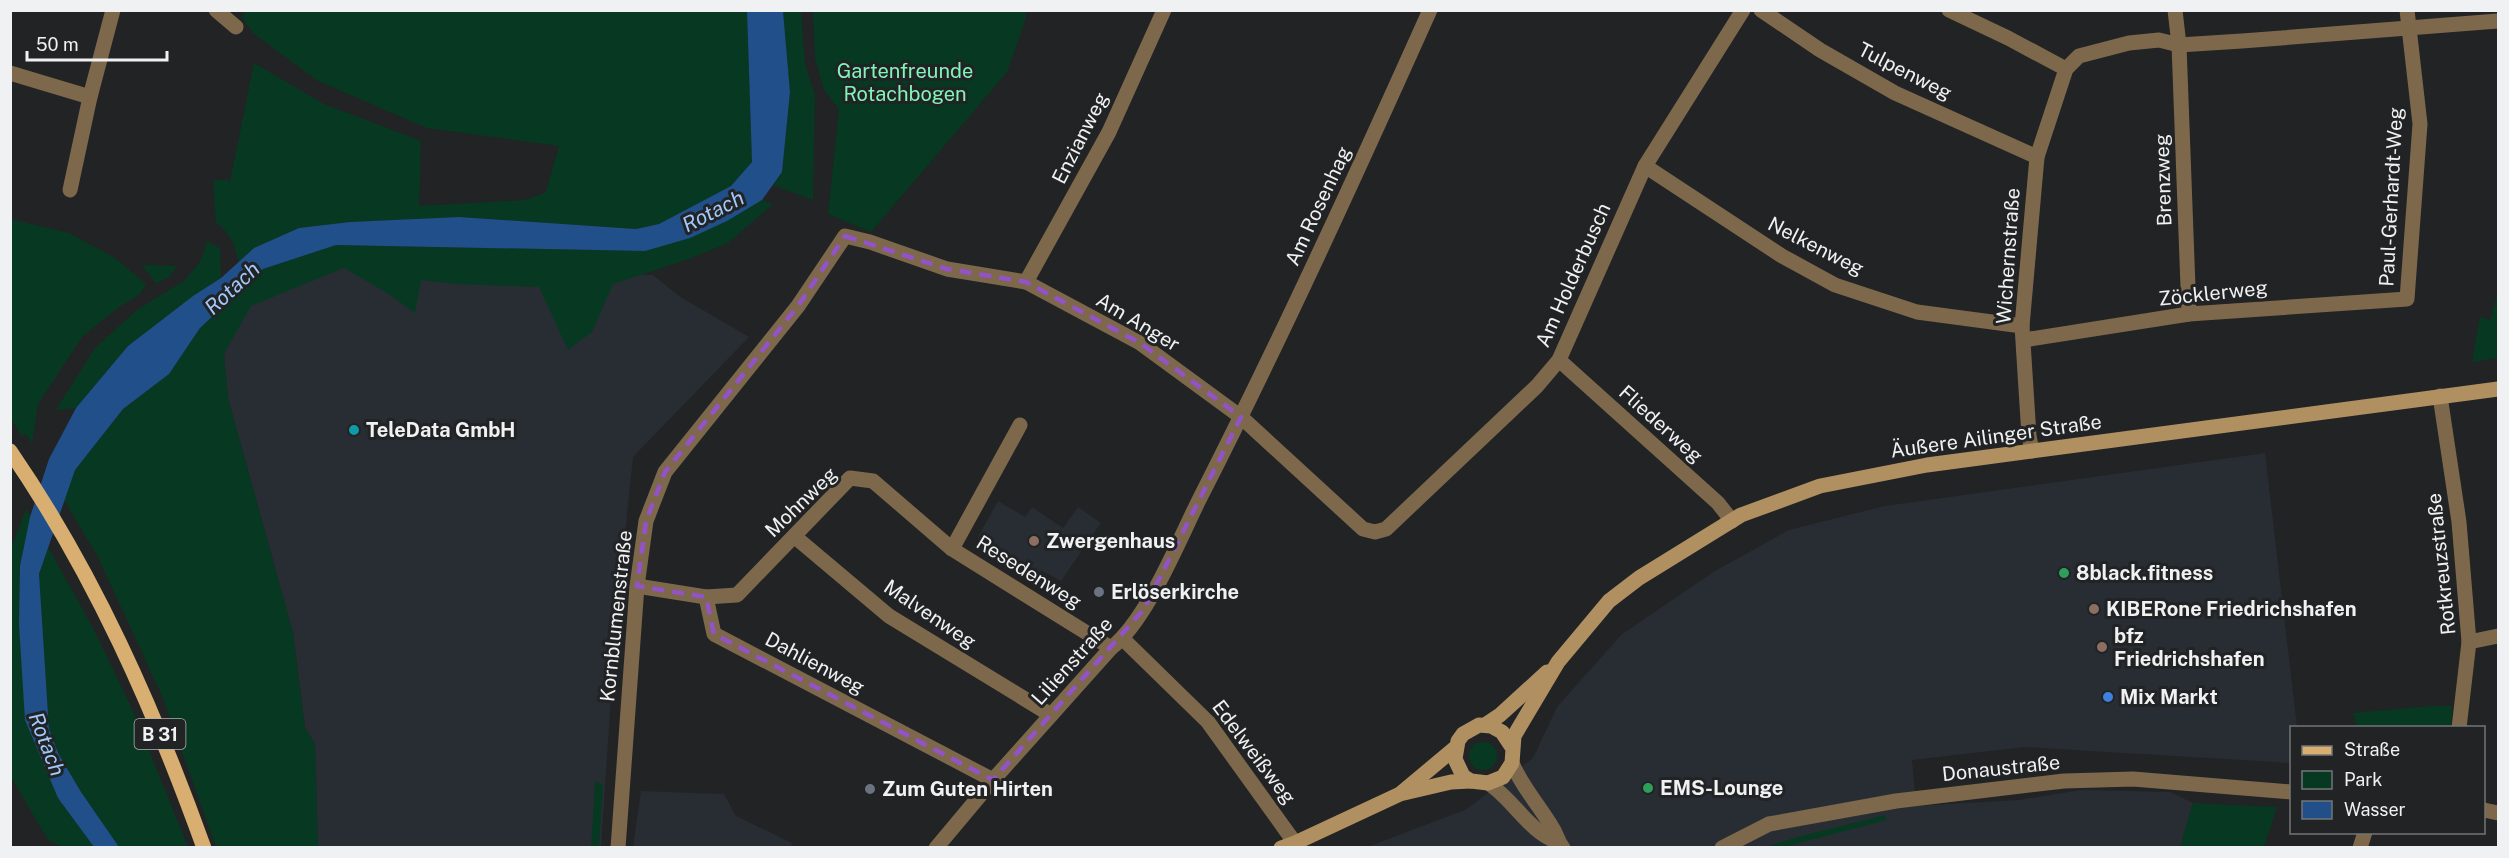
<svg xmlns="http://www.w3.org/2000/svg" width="2509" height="858" font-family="'Public Sans',sans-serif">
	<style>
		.built { fill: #282d34 }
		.green { fill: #073922 }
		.water { fill: #214f89 }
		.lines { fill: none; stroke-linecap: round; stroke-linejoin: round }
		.minor { stroke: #7d684c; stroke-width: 15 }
		.secondary { stroke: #b08f61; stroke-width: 15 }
		.primary { stroke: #d8ae71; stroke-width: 15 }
		.marked { fill: none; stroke: #9253c9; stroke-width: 4.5; stroke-dasharray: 12 8; stroke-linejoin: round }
		.culture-dot { fill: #0f9aa8; stroke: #212325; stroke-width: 2 }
		.education-dot { fill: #8d6e63; stroke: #212325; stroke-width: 2 }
		.leisure-dot { fill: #2e9e5b; stroke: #212325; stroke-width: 2 }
		.worship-dot { fill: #6b7280; stroke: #212325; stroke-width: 2 }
		.shop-dot { fill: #3f7fe0; stroke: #212325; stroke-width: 2 }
		.labels { text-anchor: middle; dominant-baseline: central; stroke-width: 6; stroke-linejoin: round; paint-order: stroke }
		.shield { fill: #212325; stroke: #b1b3b4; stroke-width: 1.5 }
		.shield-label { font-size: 18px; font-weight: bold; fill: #eff1f2 }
		.park-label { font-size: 20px; fill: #81f5b7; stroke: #212325 }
		.street-label { font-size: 20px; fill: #eff1f2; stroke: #212325 }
		.poi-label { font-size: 20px; font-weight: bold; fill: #eff1f2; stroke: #212325; text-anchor: start }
		.water-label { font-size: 21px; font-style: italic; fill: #a2c9fc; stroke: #212325 }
	</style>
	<rect width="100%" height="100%" fill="#212325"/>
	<g class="built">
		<path d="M 352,260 L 653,275 L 679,296 L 749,337 L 633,457 L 616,622 L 601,847 L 318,847 L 315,744 L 305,728 L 293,633 L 228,398 L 224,354 L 249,300 Z"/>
		<path d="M 2265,453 L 2297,727 L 2292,728 L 2291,763 L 2025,747 L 1912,760 L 1916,806 L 2019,800 L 2081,790 L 2170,792 L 2193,803 L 2180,847 L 1365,848 L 1467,809 L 1533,758 L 1557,707 L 1621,635 L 1715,571 L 1789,530 L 1885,506 Z"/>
		<path d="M 998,501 L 1025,517 L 1032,507 L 1063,528 L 1078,507 L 1101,523 L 1061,581 L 1041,570 L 1032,581 L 981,549 L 978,537 Z"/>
		<path d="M 641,791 L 724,794 L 736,816 L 792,843 L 791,847 L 633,847 Z"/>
	</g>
	<g class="green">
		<path d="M 245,11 L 747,11 L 752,162 L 731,186 L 659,224 L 636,229 L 459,217 L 350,222 L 299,228 L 254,248 L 239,262 C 234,245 231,233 216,223 L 213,181 L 226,179 L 230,182 L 254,63 L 324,104 L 421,141 L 419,206 L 526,200 L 546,192 L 559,146 L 427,128 L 318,81 L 253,33 L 242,17 Z"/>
		<path d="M 783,11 L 801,11 L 805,64 L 815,95 L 813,200 L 773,185 L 782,172 L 790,92 Z"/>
		<path d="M 813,11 L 1026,11 L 1026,18 L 1007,72 L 871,232 L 828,214 L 839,109 L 824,90 L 815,58 Z"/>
		<path d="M 762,200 L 773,204 L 728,243 L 686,260 L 613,284 L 592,332 L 568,350 L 539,287 L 455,284 L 421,280 L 415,313 L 387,293 L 344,268 L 251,306 L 224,354 L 228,398 L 293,633 L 305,728 L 315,744 L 318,847 L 216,847 L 163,698 L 98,557 L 64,500 L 75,470 L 123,409 L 169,374 L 200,328 L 263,269 L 336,245 L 645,251 L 727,221 Z"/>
		<path d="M 10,219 L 69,233 L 115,258 L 146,284 L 140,294 L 115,310 L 82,337 L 38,404 L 32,443 L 26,434 L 22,436 L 11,419 Z"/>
		<path d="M 207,241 L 220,248 L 221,278 L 193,296 L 128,346 L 76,408 L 56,410 L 95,348 L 137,310 L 185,280 L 200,262 Z"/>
		<path d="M 142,265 L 177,266 L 169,277 L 156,283 Z"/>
		<path d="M 2498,292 L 2498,358 L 2472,362 L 2480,317 L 2490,320 Z"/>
		<path d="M 26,509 L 31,516 L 20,566 L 58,798 L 94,847 L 62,847 L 48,840 L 11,777 L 10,551 Z"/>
		<path d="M 48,547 L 93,628 L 132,709 L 188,847 L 119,847 L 81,792 L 58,753 L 49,729 L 39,574 Z"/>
		<path d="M 2432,706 L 2452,706 L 2451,727 L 2357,727 L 2353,713 Z"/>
		<circle cx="1483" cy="756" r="14"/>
		<path d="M 595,781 L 603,785 L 599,847 L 591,847 Z"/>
		<path d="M 2193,803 L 2277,807 L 2264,847 L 2180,847 Z"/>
		<path d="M 1885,815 L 1887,820 L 1784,847 L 1765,847 L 1801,836 Z"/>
	</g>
	<path class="water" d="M 747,11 L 783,11 L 790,92 L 782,172 L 762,200 L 727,221 L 690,238 L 645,251 L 336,245 L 263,269 L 200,328 L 169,374 L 123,409 L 75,470 L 39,574 L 49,729 L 58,753 L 81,792 L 119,847 L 94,847 L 58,798 L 25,720 L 19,624 L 20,566 L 30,517 L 49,459 L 76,408 L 128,346 L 193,296 L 221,278 L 254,248 L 299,228 L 350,222 L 459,217 L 636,229 L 659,224 L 731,186 L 752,162 Z"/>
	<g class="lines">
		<g class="minor">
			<path d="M 216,10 L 236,27"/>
			<path d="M 1761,10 L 1820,50 L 1895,93 L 2037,157"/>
			<path d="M 1949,10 L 2008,38 L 2066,69"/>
			<path d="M 2175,10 L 2179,45 L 2189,314"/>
			<path d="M 10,73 L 90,97"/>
			<path d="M 1645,166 L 1782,256 L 1835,285 L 1917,312 L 2022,326"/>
			<path d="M 70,190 L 90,97 L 113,10"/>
			<path d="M 1026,282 L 1109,132 L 1164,10"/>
			<path d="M 2024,340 L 2189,314 L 2407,299 L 2420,124 L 2407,10"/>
			<path d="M 1559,360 L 1718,503 L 1732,521"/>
			<path d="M 2440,396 L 2459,522 L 2469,642 L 2459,728"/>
			<path d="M 1020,425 L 952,549 L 1111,648"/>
			<path d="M 2032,451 L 2029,436 L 2022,326 L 2037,157 L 2066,69 L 2079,56 L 2129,43 L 2159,40 L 2179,45 L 2242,41 L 2498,21"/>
			<path d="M 794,536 L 889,616 L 1051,715"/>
			<path d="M 637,586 L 706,597 L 714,634 L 993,780"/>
			<path d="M 706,597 L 737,595 L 850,478 L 873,481 L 952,549"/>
			<path d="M 1123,639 L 1208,722 L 1295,843"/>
			<path d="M 2469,642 L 2498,636"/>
			<path d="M 1512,763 C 1522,787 1539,805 1552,827 C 1557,834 1557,841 1563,848"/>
			<path d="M 1488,783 C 1513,799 1529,832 1558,842"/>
			<path d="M 2484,810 L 2498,813"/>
			<path d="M 618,848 L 637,586 L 646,521 L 665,472 L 798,306 L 845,236 L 870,242 L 947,269 L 1026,282 L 1140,343 L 1241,417 L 1363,529 L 1375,532 L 1386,529 L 1537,386 L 1559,360 L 1645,166 L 1743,10"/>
			<path d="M 936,848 L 993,780 L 1111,648 C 1147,620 1178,542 1199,500 C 1281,339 1356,175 1430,10"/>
			<path d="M 1722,848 L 1769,824 L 1896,801 L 2064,781 L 2133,779 L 2292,792"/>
			<path d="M 2360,848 L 2365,832"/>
		</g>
		<g class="secondary">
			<path d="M 1485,725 L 1500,715 L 1547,672"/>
			<path d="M 1512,747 L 1502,732 L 1491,726 L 1479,725 L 1463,734 L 1458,741 L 1455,759 L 1463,776 L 1471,781 L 1488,783 L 1503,777 L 1512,763 L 1514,736 L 1558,662 L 1609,601 L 1639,578 L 1741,515 L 1820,486 L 1927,465 L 2498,389"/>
			<path d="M 1404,793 L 1451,782 L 1471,781"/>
			<path d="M 1281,848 L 1295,843 L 1400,794 L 1455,748"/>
		</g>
		<path class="primary" d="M 10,451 C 94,573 154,709 204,848"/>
	</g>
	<path class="marked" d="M 845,236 L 947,269 L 1026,282 L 1140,343 L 1241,417 L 1144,609 L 993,780 L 714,634 L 706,597 L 637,586 L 646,521 L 665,472 L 798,306 Z"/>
	<circle class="culture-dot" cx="354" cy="430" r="6"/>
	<g class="education-dot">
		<circle cx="1034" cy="541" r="6"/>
		<circle cx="2094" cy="609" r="6"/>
		<circle cx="2102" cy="647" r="6"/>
	</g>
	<g class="leisure-dot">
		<circle cx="2064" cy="573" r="6"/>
		<circle cx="1648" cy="788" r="6"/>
	</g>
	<g class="worship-dot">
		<circle cx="1099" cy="592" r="6"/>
		<circle cx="870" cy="789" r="6"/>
	</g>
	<circle class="shop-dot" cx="2108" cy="697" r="6"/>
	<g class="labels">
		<rect class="shield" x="134.5" y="719" width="51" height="30" rx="4.5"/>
		<g class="shield-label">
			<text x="160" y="734">B 31</text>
		</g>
		<g class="park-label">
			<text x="905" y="71">Gartenfreunde<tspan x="905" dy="23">Rotachbogen</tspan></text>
		</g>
		<g class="street-label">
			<text transform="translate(1905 71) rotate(27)">Tulpenweg</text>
			<text transform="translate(1080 138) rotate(-63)">Enzianweg</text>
			<text transform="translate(2163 180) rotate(-92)">Brenzweg</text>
			<text transform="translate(2391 197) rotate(-87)">Paul-Gerhardt-Weg</text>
			<text transform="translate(1318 206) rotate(-65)">Am Rosenhag</text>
			<text transform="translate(1816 246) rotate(27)">Nelkenweg</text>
			<text transform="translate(2008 256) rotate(-86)">Wichernstraße</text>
			<text transform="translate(1573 275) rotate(-66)">Am Holderbusch</text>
			<text transform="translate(2213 293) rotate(-6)">Zöcklerweg</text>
			<text transform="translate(1138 322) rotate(31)">Am Anger</text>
			<text transform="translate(1661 424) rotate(42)">Fliederweg</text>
			<text transform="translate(1996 436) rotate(-8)">Äußere Ailinger Straße</text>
			<text transform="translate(801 502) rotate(-44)">Mohnweg</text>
			<text transform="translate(2441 564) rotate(-96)">Rotkreuzstraße</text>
			<text transform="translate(1029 572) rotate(32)">Resedenweg</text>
			<text transform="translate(930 614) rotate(34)">Malvenweg</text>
			<text transform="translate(616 616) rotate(-84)">Kornblumenstraße</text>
			<text transform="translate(1072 661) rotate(-48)">Lilienstraße</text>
			<text transform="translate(815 663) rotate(28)">Dahlienweg</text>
			<text transform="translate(1254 752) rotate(53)">Edelweißweg</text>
			<text transform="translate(2001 768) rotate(-6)">Donaustraße</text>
		</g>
		<g class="poi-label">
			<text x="366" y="430">TeleData GmbH</text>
			<text x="1046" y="541">Zwergenhaus</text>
			<text x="2076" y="573">8black.fitness</text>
			<text x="1111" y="592">Erlöserkirche</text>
			<text x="2106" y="609">KIBERone Friedrichshafen</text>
			<text x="2114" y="636">bfz<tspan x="2114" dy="23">Friedrichshafen</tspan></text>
			<text x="2120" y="697">Mix Markt</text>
			<text x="1660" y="788">EMS-Lounge</text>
			<text x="882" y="789">Zum Guten Hirten</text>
		</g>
		<g class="water-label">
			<text transform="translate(713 211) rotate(-27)">Rotach</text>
			<text transform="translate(232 288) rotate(-43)">Rotach</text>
			<text transform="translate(47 744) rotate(69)">Rotach</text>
		</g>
	</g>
	<rect width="2509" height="858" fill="none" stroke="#eff1f2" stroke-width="24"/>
	<rect x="2290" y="726" width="195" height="108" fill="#212325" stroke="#737577" stroke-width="1.5"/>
	<rect x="2302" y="746" width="30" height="9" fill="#d8ae71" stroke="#737577" stroke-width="1.5"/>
	<text x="2344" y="756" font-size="18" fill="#eff1f2">Straße</text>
	<rect x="2302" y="771" width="30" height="18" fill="#073922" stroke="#737577" stroke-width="1.5"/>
	<text x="2344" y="786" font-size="18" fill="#eff1f2">Park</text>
	<rect x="2302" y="801" width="30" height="18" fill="#214f89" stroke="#737577" stroke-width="1.5"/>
	<text x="2344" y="816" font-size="18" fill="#eff1f2">Wasser</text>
	<path d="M27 51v9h140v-9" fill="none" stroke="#eff1f2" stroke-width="3"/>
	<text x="36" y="51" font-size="18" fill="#eff1f2" stroke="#212325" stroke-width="4.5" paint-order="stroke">50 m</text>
</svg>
